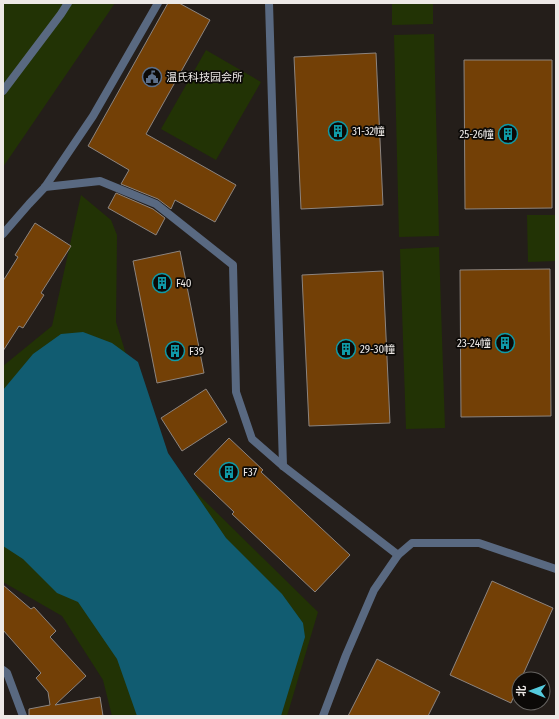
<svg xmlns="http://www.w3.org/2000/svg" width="559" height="719" font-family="'Fira Sans Condensed','Noto Sans SC',sans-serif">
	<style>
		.green { fill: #223305 }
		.water { fill: #115c71 }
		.building { fill: #734006; stroke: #8c847f }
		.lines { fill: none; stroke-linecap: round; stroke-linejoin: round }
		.service { stroke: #596981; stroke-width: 8 }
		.labels { text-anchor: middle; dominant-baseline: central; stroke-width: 3.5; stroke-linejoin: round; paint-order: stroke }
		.poi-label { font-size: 11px; fill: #ede9e6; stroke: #0b0907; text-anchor: start }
	</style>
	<rect width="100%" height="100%" fill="#241e1a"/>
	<g class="green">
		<path d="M 3,3 L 115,3 L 3,167 Z"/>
		<path d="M 392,3 L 433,3 L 433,24 L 392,25 Z"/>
		<path d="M 434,34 L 439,236 L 399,237 L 394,35 Z"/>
		<path d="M 206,50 L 261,82 L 216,160 L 161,129 Z"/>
		<path d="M 81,195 L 111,220 L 117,235 L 116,322 L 157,454 L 318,612 L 287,716 L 112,716 L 103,680 L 62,616 L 3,582 L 3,366 L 52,326 Z"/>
		<path d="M 527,215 L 556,215 L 556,261 L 528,262 Z"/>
		<path d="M 439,247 L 445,428 L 406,429 L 400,249 Z"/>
	</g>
	<path class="water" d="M 83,332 L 112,343 L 138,362 L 168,453 L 226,538 L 282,594 L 303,623 L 305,637 L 281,716 L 137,716 L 117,659 L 78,602 L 57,593 L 23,559 L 3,546 L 3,390 L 33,354 L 61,334 Z"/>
	<g class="building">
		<path d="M 168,3 L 179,3 L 210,20 L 146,134 L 236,185 L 215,222 L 175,200 L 171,209 L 158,199 L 121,184 L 129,170 L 88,146 Z"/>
		<path d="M 376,53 L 383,205 L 301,209 L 294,57 Z"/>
		<path d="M 464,60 L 552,60 L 552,208 L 465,209 Z"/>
		<path d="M 116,193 L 153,209 L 165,218 L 156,235 L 108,208 Z"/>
		<path d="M 35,223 L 71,246 L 41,293 L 44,295 L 23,328 L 19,326 L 3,351 L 3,281 L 18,257 L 15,255 Z"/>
		<path d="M 180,251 L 204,373 L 157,383 L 133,261 Z"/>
		<path d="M 550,269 L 551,416 L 461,417 L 460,270 Z"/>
		<path d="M 383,271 L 390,423 L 309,426 L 302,275 Z"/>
		<path d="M 206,389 L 227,422 L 182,451 L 161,418 Z"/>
		<path d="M 229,438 L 263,470 L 261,472 L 350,555 L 315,592 L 232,514 L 234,512 L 194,474 Z"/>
		<path d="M 492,581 L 553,608 L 521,679 L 519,679 L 519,685 L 511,703 L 450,675 Z"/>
		<path d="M 3,585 L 31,609 L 34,607 L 56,631 L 50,637 L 86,676 L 55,705 L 100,697 L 103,716 L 29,716 L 29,709 L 50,705 L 48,692 L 36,678 L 41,673 L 3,630 Z"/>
		<path d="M 377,659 L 440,692 L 428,716 L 348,716 Z"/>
	</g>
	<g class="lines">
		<g class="service">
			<path d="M 269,3 L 283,466"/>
			<path d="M 3,91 L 61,14 L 68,3"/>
			<path d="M 45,187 L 100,181 L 156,204 L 233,265 L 236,392 L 252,439 L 283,466 L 398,555"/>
			<path d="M 3,234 L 29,204 L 45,187 L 93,116 L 158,3"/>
			<path d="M 3,670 L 7,673 L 23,716"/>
			<path d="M 323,716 L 346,655 L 374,590 L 398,555 L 412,543 L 479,543 L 556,569"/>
		</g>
	</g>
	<defs>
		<symbol id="civic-ring" viewBox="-11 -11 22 22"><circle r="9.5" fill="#0b0907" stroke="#5c6f8a" stroke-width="1.5"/><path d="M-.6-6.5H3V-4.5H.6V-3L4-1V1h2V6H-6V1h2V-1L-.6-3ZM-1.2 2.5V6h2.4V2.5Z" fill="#5c6f8a"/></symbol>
		<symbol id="building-ring" viewBox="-11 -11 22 22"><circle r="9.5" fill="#0b0907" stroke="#0f9aa8" stroke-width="1.5"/><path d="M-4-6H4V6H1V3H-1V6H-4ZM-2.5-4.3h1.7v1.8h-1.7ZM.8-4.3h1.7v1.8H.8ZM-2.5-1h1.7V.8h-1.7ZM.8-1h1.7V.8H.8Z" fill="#0f9aa8"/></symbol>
	</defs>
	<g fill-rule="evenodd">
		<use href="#civic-ring" x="141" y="66" width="22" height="22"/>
		<use href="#building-ring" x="327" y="120" width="22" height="22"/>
		<use href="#building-ring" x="497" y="123" width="22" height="22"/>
		<use href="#building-ring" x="151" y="272" width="22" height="22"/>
		<use href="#building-ring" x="494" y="332" width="22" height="22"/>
		<use href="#building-ring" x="335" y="338" width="22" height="22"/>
		<use href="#building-ring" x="164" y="340" width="22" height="22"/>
		<use href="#building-ring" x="218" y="461" width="22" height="22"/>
	</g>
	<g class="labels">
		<g class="poi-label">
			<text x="166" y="77">温氏科技园会所</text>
			<text x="352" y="131">31-32幢</text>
			<text x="494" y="134" text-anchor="end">25-26幢</text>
			<text x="176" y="283">F40</text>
			<text x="491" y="343" text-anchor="end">23-24幢</text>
			<text x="360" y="349">29-30幢</text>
			<text x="189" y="351">F39</text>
			<text x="243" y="472">F37</text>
		</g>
	</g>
	<rect width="559" height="719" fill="none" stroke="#ede9e6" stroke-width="8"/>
	<g transform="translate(531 691) rotate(271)"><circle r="19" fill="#0b0907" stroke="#656360"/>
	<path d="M0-3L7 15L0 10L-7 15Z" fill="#54cadd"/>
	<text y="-6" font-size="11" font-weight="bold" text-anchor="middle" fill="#ede9e6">北</text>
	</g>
</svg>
